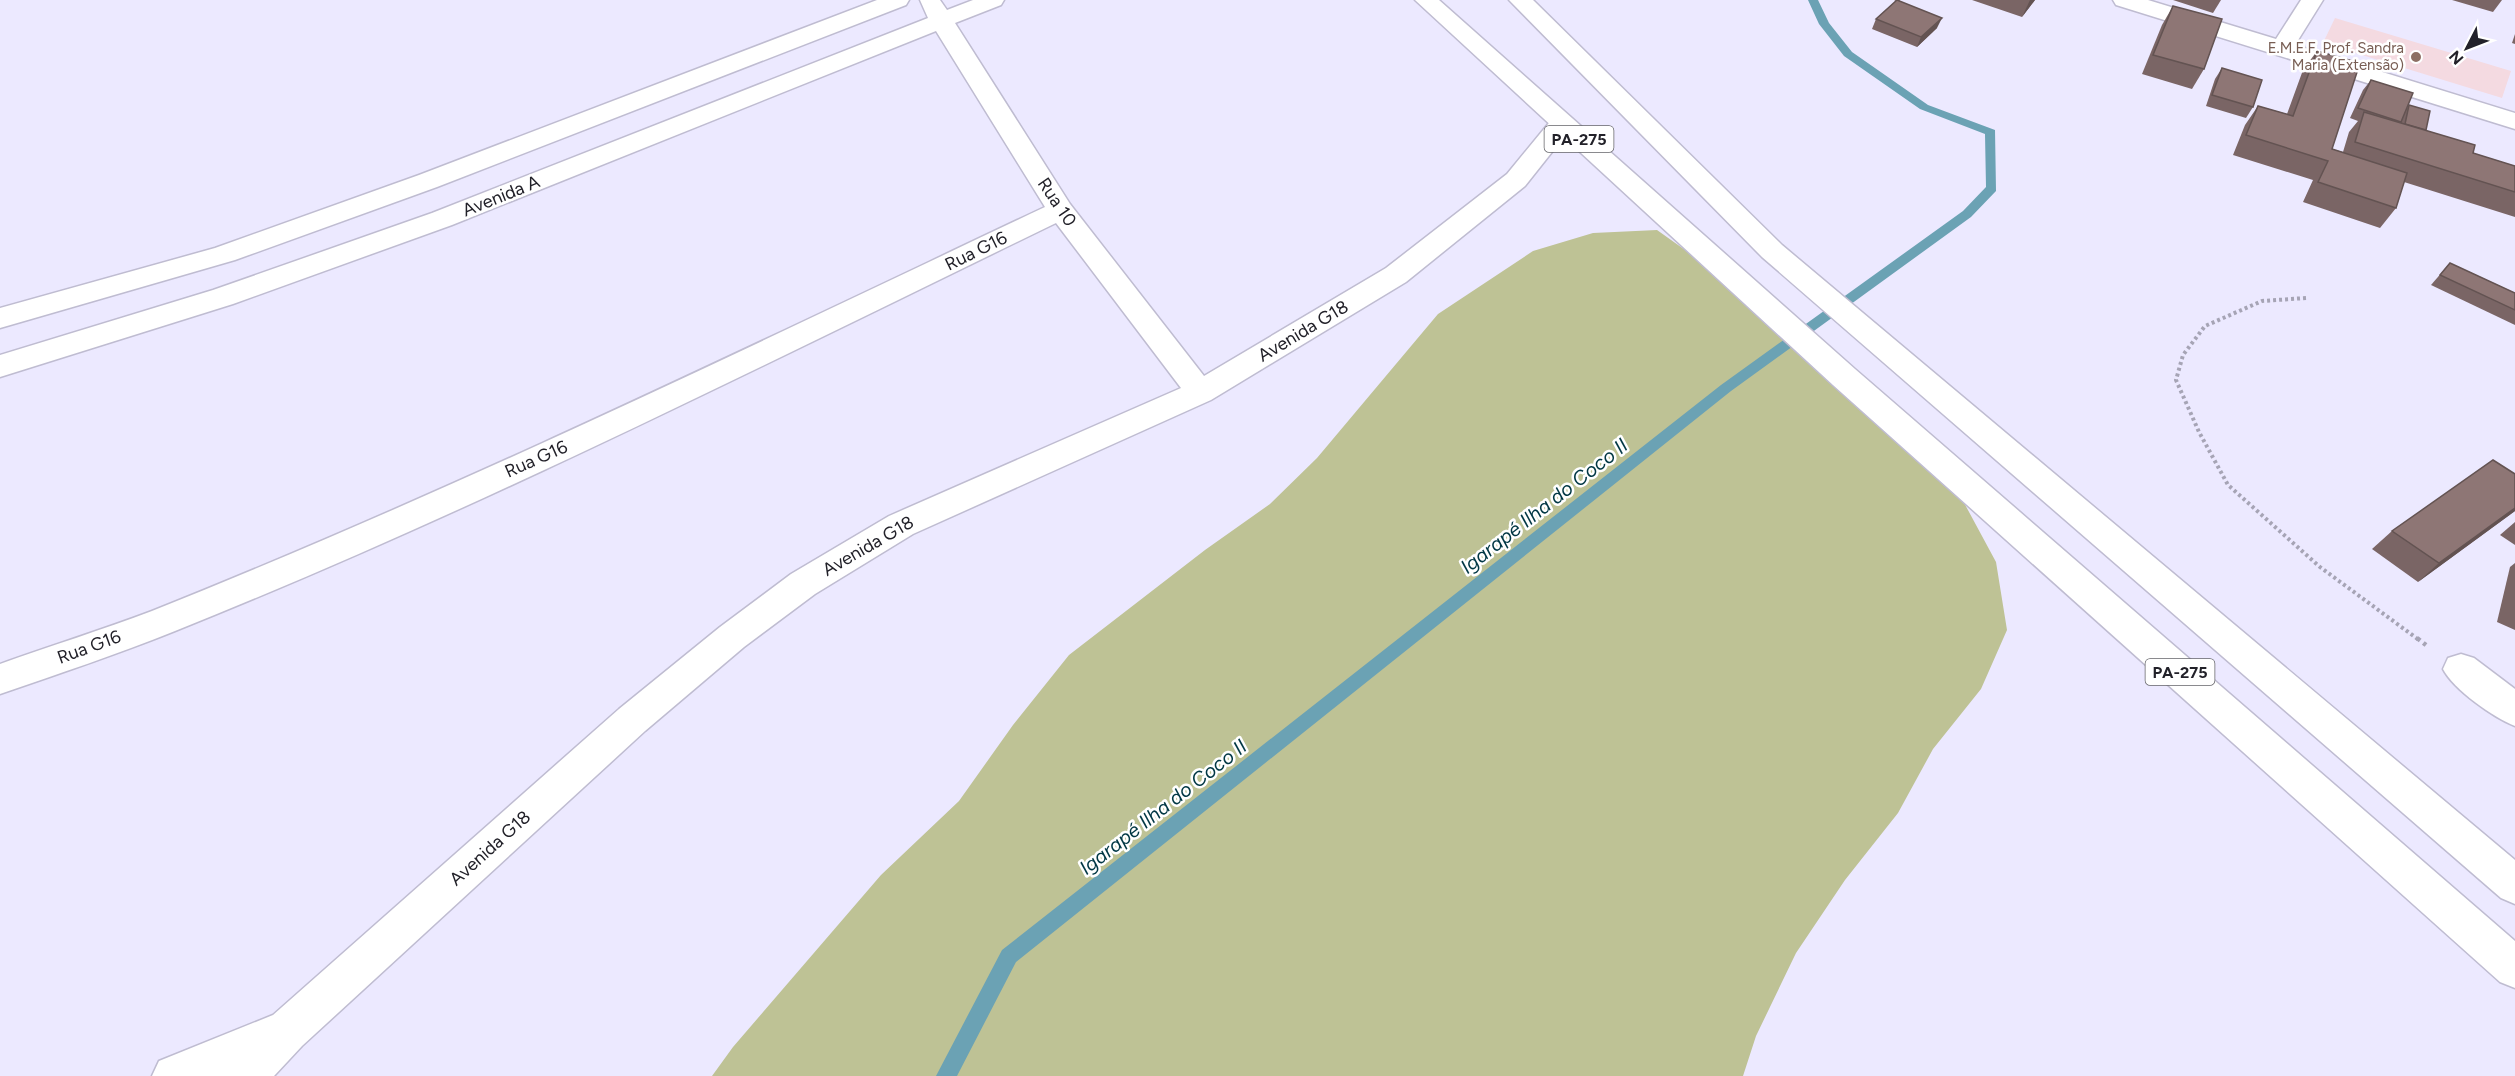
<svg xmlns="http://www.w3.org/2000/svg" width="2515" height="1076" font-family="Figtree,sans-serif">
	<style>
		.education { fill: #f4dae1 }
		.green { fill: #bec295 }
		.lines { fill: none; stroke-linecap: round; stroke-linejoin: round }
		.stream { fill: #6ba2b4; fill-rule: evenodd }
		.street-casing { stroke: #bfbcd1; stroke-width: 3 }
		.highway-casing { stroke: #bfbcd1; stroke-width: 3 }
		.path-far1 { stroke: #a6a4b5; stroke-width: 4; stroke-dasharray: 3 3; stroke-linecap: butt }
		.path { stroke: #a6a4b5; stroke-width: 4.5; stroke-dasharray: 4 4; stroke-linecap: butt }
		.street { fill: #fff; fill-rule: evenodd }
		.highway { fill: #fff; fill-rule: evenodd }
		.wall { fill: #7a6565 }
		.shaded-wall { fill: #635352 }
		.building { fill: #8e7675; stroke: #635352; stroke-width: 1.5 }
		.education-dot { fill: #8d6e63; stroke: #fff; stroke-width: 2 }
		.labels { text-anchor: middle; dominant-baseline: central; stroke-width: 5; stroke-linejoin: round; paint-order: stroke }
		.far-education-label { font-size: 15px; fill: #785e54; stroke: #fff; text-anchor: end }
		.shield { fill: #fff; stroke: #646469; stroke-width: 1.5 }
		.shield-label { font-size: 16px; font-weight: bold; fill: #222129 }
		.street-label { font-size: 18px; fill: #222129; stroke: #fff }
		.water-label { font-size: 20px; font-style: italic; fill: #013744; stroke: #fff }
	</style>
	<rect width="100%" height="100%" fill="#ece9ff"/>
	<path class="education" d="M 2335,18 L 2511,71 L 2502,98 L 2323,43 Z"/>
	<path class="green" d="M 1657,230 L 1709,267 L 1962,499 L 1996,562 L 2007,630 L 1981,689 L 1933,749 L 1898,813 L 1845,880 L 1796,953 L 1756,1036 L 1743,1076 L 712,1076 L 733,1047 L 881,875 L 959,801 L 1013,725 L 1069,655 L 1205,550 L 1270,504 L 1317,458 L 1438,314 L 1533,251 L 1593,233 Z"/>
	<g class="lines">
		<path class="stream" d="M 1808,0 L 1818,0 L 1829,23 L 1852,52 L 1928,105 L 1995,130 L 1996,191 L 1971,217 L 1731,391 L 1016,962 L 957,1076 L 936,1076 L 1002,950 L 1721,385 L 1963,211 L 1986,187 L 1985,134 L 1920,109 L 1844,56 L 1819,24 Z"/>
		<defs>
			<g id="street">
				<path d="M 877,0 L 909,0 L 906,5 L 437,187 L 235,260 L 0,328 L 0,308 L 215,248 L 419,175 Z"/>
				<path d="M 920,0 L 940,0 L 947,10 L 973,0 L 1004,0 L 1001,5 L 955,23 L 1070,204 L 1204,376 L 1386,268 L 1507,174 L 1553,118 L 1562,115 L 1571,118 L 1575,123 L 1525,186 L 1406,282 L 1211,400 L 913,534 L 815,594 L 744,647 L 645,731 L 302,1046 L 274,1076 L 152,1076 L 159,1061 L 273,1015 L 619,709 L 720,627 L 791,574 L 889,516 L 1181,388 L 1056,223 C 765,364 475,511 175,631 C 118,654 58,674 0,694 L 0,664 C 50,646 102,630 152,611 C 455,490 749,347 1045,207 L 936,31 L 452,225 L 233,304 L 0,377 L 0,355 L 213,290 L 432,213 L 928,18 Z"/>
				<path d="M 2113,0 L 2148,0 L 2276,39 L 2301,0 L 2323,0 L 2295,45 L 2515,113 L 2515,129 L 2116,5 Z"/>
				<path d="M 2461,654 L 2474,658 L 2515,689 L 2515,726 C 2494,718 2453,689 2443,669 L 2448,658 Z"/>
			</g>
			<g id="highway">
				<path d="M 1415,0 L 1439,0 L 1855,369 L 2515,941 L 2515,988 L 2500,982 L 1833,385 Z"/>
				<path d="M 1509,0 L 1533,0 L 1782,245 L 2515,860 L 2515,904 L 2501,898 L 1762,257 Z"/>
			</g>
		</defs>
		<use href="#street" class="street-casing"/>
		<use href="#highway" class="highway-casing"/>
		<path class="path-far1" d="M 2306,298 L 2262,301 L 2205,326 L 2183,355 L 2176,380 L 2199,432 L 2228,485 L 2320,567 L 2419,640"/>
		<path class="path" d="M 2417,638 L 2426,645"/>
		<use href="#street" class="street"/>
		<use href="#highway" class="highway"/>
	</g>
	<g class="wall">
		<path d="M 1894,0 L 1900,0 L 1899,1 L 1937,28 L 1917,47 L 1872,29 L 1876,19 L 1896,1 Z"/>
		<path d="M 1972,0 L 2035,0 L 2022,17 Z"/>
		<path d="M 2173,0 L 2221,0 L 2213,13 Z"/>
		<path d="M 2452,0 L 2502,0 L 2493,12 Z"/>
		<path d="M 2173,6 L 2204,69 L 2192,89 L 2142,74 L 2162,25 Z"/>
		<path d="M 2515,34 L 2515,44 L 2512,43 Z"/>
		<path d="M 2317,51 L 2332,149 L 2343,152 L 2349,132 L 2358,121 L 2350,118 L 2363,90 L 2371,80 L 2406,109 L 2409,105 L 2426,131 L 2473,153 L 2515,166 L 2515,217 L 2404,182 L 2396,208 L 2380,228 L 2303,202 L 2313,180 L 2233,155 L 2245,125 L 2258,106 L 2287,114 L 2303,70 Z"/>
		<path d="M 2222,68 L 2253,107 L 2246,118 L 2206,106 L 2215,79 Z"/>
		<path d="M 2450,263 L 2515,293 L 2515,325 L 2431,285 Z"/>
		<path d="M 2515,511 L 2418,582 L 2372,549 L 2392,531 Z"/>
		<path d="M 2515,522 L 2515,545 L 2500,535 Z"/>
		<path d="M 2515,563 L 2515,630 L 2497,622 L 2510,567 Z"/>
	</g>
	<g class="shaded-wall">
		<path d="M 2030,0 L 2035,0 L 2022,17 Z"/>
		<path d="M 1942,18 L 1937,28 L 1917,47 L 1921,37 Z"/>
		<path d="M 2515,508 L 2515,511 L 2418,582 L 2439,563 Z"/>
	</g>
	<g class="building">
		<path d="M 1897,0 L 1942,18 L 1921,37 L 1876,19 Z"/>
		<path d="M 2173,6 L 2222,19 L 2204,69 L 2153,55 Z"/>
		<path d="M 2317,51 L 2360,63 L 2332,149 L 2407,173 L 2396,208 L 2318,182 L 2328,161 L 2246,135 L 2258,106 L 2293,116 Z"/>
		<path d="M 2222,68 L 2262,80 L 2253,107 L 2212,95 Z"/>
		<path d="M 2371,80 L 2413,93 L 2401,122 L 2358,108 Z"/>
		<path d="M 2409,105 L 2430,111 L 2426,130 L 2405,124 Z"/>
		<path d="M 2364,112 L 2475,145 L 2473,153 L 2515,166 L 2515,192 L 2355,142 Z"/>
		<path d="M 2450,263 L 2515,293 L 2515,310 L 2440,275 Z"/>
		<path d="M 2493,460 L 2515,474 L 2515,508 L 2439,563 L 2392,531 Z"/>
	</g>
	<circle class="education-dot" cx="2416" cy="57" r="6"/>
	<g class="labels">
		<g class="far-education-label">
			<text x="2404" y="48">E.M.E.F. Prof. Sandra<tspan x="2404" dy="17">Maria (Extensão)</tspan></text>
		</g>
		<g class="shield">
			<rect x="1544.5" y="126" width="69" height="26" rx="4.5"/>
			<rect x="2145.5" y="659" width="69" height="26" rx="4.5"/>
		</g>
		<g class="shield-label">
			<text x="1579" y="139">PA-275</text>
			<text x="2180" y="672">PA-275</text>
		</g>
		<g class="street-label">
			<text transform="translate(501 196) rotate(-22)">Avenida A</text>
			<text transform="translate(1057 202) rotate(56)">Rua 10</text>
			<text transform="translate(976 251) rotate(-26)">Rua G16</text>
			<text transform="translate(1303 331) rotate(-31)">Avenida G18</text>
			<text transform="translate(536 459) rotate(-24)">Rua G16</text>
			<text transform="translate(868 546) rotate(-30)">Avenida G18</text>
			<text transform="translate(89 647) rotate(-20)">Rua G16</text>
			<text transform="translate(490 848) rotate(-42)">Avenida G18</text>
		</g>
		<g class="water-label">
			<text transform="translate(1544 506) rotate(-38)">Igarapé Ilha do Coco II</text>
			<text transform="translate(1163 807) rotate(-38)">Igarapé Ilha do Coco II</text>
		</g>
	</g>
	<g transform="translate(2467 48) rotate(228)" stroke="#ffffff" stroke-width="4.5" paint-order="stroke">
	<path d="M0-4.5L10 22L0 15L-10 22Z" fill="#222129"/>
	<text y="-9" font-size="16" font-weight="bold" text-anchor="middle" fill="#222129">N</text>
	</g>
</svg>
